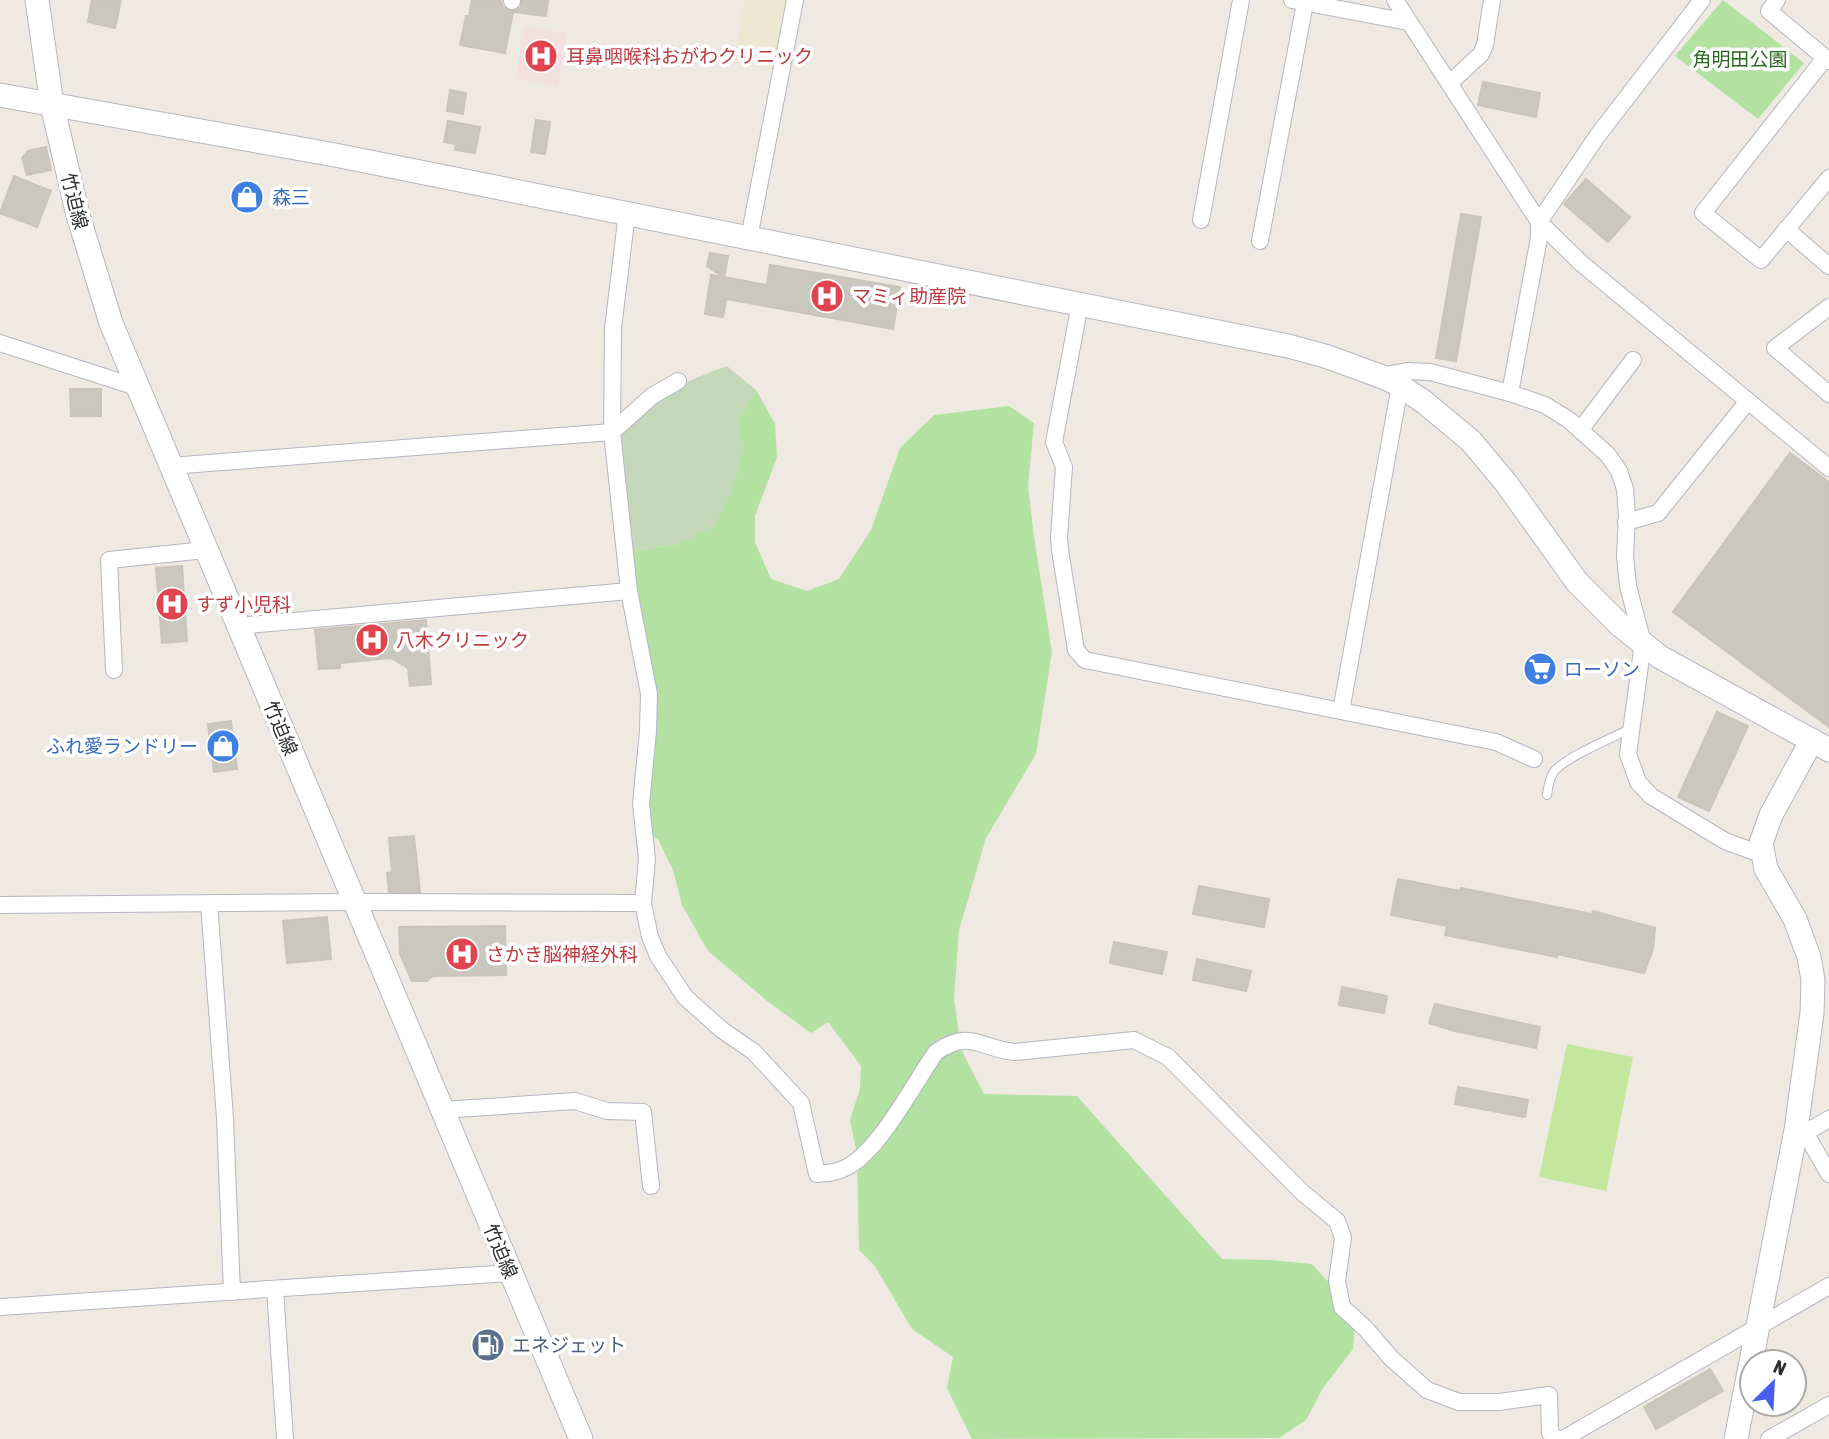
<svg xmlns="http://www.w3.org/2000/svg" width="1829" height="1439" font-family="'Asap Condensed','Noto Sans JP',sans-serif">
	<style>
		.education { fill: #eee7d2 }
		.medical { fill: #f4e0df }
		.green { fill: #b2e1a1 }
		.cemetery { fill: #c5d7b9 }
		.pitch { fill: #c3e89d }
		.building { fill: #cac7bf; stroke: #cac5ba; stroke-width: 2 }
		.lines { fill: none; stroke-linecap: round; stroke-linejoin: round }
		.lane-casing { stroke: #b4b6c0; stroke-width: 10 }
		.street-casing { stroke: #b4b6c0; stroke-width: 18 }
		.secondary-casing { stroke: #b4b6c0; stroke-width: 25 }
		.lane { stroke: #fff; stroke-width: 8 }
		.street { stroke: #fff; stroke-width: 16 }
		.secondary { stroke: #fff; stroke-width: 23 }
		.labels { text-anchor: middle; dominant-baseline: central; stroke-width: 7; stroke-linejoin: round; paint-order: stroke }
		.health-label { font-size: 19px; fill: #be3a42; stroke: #fff; text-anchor: start }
		.park-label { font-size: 19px; fill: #29691f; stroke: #fff }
		.shop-label { font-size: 19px; fill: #366cbe; stroke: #fff; text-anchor: start }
		.street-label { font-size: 19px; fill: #2d2d2d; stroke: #fff }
		.service-label { font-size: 19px; fill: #4e5e75; stroke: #fff; text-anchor: start }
	</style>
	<rect width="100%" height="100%" fill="#eee9e1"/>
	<path class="education" d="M 745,0 L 790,0 L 777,70 L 734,63 Z"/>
	<path class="medical" d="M 525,26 L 567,34 L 558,86 L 516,78 Z"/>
	<g class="green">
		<path d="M 1723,0 L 1804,63 L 1758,119 L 1675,56 Z"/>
		<path d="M 756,390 L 775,424 L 777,457 L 755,516 L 755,542 L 771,579 L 807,591 L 839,579 L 871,530 L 900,448 L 934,415 L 1009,406 L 1034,423 L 1028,486 L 1034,537 L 1052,652 L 1036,754 L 986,838 L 959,930 L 954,998 L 961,1049 L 984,1094 L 1077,1096 L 1222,1259 L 1269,1260 L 1312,1264 L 1356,1312 L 1353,1349 L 1323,1388 L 1306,1420 L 1279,1438 L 972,1439 L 947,1388 L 953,1357 L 912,1329 L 875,1266 L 859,1250 L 857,1154 L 850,1120 L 860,1089 L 861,1066 L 828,1022 L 811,1033 L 766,1000 L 708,951 L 682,905 L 673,870 L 658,839 L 650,835 L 649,792 L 656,690 L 631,551 L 679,544 L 737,421 Z"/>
	</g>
	<path class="cemetery" d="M 727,366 L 756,390 L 737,421 L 744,446 L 734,485 L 715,525 L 679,544 L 631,551 L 618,440 C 638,399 687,381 727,366 Z"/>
	<path class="pitch" d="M 1567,1044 L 1633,1057 L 1606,1191 L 1539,1177 Z"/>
	<g class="building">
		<path d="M 92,0 L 121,0 L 115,28 L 88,22 Z"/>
		<path d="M 472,0 L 501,0 L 503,7 L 511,11 L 521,7 L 522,0 L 548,0 L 546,16 L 513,12 L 505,53 L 460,45 L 466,16 L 469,16 Z"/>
		<path d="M 1483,82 L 1540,93 L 1536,117 L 1478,105 Z"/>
		<path d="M 450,90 L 466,93 L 463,114 L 447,111 Z"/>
		<path d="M 536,120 L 550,122 L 545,154 L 531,152 Z"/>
		<path d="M 448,121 L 480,127 L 475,153 L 455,150 L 456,144 L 444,142 Z"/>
		<path d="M 46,147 L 51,170 L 27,175 L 22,158 L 28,151 Z"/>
		<path d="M 14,176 L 51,191 L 37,227 L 0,213 Z"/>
		<path d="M 1586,179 L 1630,217 L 1608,242 L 1564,204 Z"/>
		<path d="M 1461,214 L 1481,217 L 1456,361 L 1436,358 Z"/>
		<path d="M 710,253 L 728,256 L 724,277 L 767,285 L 770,265 L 900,287 L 893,329 L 726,299 L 723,317 L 705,314 L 711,275 L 723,277 L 707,266 Z"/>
		<path d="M 70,389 L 101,389 L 101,416 L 71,416 Z"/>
		<path d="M 1790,453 L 1829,482 L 1829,727 L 1673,612 Z"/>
		<path d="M 182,566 L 187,641 L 162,643 L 156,568 Z"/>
		<path d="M 426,620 L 431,684 L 410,686 L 408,668 L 391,658 L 340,663 L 340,668 L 319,669 L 315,630 Z"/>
		<path d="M 1717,712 L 1748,726 L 1709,811 L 1678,797 Z"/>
		<path d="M 231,721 L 237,769 L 214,772 L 208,724 Z"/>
		<path d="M 414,836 L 420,892 L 389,892 L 387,873 L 392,872 L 389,838 Z"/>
		<path d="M 1398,879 L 1460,891 L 1461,888 L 1592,914 L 1593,911 L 1655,928 L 1653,949 L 1644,973 L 1557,954 L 1557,957 L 1445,935 L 1447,926 L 1391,915 Z"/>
		<path d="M 1199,886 L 1269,899 L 1264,927 L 1193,914 Z"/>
		<path d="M 327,917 L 331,959 L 287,963 L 283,921 Z"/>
		<path d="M 505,926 L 506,975 L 433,976 L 427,981 L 412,981 L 400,954 L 399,927 Z"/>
		<path d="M 1114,942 L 1167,952 L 1162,974 L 1110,963 Z"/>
		<path d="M 1197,959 L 1251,971 L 1246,991 L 1193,980 Z"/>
		<path d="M 1342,987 L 1387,996 L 1384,1013 L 1339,1005 Z"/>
		<path d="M 1435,1004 L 1540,1027 L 1536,1048 L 1455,1031 L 1429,1023 Z"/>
		<path d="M 1458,1087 L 1528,1100 L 1525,1117 L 1455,1104 Z"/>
		<path d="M 1710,1369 L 1723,1391 L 1656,1429 L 1644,1407 Z"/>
	</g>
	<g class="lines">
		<defs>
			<path id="lane" d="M 1547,795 C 1548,788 1549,779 1553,773 C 1563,758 1614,737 1632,728"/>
			<g id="street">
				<path d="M 1292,0 L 1408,22"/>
				<path d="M 1395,0 L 1539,222 L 1539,238 L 1510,393"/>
				<path d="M 1702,0 L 1598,135 L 1539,222 L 1581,263 L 1829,468"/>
				<path d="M 1777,0 L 1769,11 L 1829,61"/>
				<path d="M 512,1 L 512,0"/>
				<path d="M 1825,58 L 1703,213 L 1761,260 L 1829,178"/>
				<path d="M 1450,83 L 1481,54 L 1485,45 L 1492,0"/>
				<path d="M 627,213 L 613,328 L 612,432 L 629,591 L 649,694 L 648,731 L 641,804 L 647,859 L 643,903 L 650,937 L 658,956 L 685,997 L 722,1030 L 754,1052 L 801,1103 L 817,1174 C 829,1173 839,1172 849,1166 C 882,1146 913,1085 936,1052 C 971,1028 980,1049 1015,1052 L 1134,1040 L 1168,1057 L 1303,1193 L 1337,1221 L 1343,1238 L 1337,1281 L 1342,1307 L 1366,1329 L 1391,1358 L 1427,1390 L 1459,1402 L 1499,1402 L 1549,1395 L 1550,1433 L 1556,1439"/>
				<path d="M 1201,220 L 1241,0"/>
				<path d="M 1786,229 L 1829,266"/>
				<path d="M 749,238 L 795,0"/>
				<path d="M 1260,241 L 1305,3"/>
				<path d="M 1080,304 L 1054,442 L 1064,467 L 1059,537 L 1060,550 L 1076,650 L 1085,660 L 1496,742 L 1534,759"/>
				<path d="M 1829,307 L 1775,348 L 1829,394"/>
				<path d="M 0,343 L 136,387"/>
				<path d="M 1380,376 L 1407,371 L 1430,372 L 1510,393 L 1545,405 L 1569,420 L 1608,455 L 1619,471 L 1625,489 L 1627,516 L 1625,556 L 1628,586 L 1643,643 L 1628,754 L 1638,782 L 1651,796 L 1725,841 L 1763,855"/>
				<path d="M 1581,429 L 1633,360"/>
				<path d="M 170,466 L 612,432 L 652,396 L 678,381"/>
				<path d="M 1626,522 L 1658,513 L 1748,401"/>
				<path d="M 238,626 L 629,591"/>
				<path d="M 114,670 L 109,560 L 205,550"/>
				<path d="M 1341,711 L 1400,386"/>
				<path d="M 209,903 L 225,1118 L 232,1292"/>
				<path d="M 0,905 L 354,902 L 643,903"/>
				<path d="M 442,1110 L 575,1101 L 607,1111 L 643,1112 L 651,1186"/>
				<path d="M 1796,1130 L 1806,1134 L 1829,1174"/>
				<path d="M 1805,1133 L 1829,1119"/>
				<path d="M 275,1289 L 285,1439"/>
				<path d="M 0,1307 L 510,1273"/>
				<path d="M 1563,1439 L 1829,1286"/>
				<path d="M 1769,1439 L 1829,1405"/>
			</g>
			<g id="secondary">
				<path d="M 37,0 L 52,105 L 78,215 L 111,323 L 581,1439"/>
				<path d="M 0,95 L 335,155 L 1288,346 L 1325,356 L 1380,376 L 1394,382 L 1424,402 L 1471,441 L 1506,483 L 1577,582 L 1621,626 L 1660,657 L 1829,750"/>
				<path d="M 1736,1439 L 1796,1130 L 1812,1013 L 1813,980 L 1809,957 L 1795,919 L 1766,869 L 1761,843 L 1771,815 L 1812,740"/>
			</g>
		</defs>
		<use href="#lane" class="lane-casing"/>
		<use href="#street" class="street-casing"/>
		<use href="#secondary" class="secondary-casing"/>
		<use href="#lane" class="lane"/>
		<use href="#street" class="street"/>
		<use href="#secondary" class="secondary"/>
	</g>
	<defs>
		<symbol id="hospital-disc" viewBox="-11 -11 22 22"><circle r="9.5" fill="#e0444e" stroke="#fff"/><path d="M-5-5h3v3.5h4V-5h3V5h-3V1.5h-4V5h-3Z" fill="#fff"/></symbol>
		<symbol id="shop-disc" viewBox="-11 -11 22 22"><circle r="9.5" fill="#3f7fe0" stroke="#fff"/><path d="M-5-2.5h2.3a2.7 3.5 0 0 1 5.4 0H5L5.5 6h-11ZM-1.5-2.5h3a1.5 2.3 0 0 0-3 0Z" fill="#fff"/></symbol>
		<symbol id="supermarket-disc" viewBox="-11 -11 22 22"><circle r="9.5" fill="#3f7fe0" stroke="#fff"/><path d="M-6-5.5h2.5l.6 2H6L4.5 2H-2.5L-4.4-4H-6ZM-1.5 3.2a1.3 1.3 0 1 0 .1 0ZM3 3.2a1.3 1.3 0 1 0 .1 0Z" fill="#fff"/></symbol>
		<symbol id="fuel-disc" viewBox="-11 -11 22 22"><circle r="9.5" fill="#5c6f8a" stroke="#fff"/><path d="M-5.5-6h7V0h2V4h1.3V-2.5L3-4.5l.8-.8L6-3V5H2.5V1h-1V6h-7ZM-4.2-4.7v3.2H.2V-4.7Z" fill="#fff"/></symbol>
	</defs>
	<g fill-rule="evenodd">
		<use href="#hospital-disc" x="522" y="37" width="38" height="38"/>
		<use href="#shop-disc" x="228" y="178" width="38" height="38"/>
		<use href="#hospital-disc" x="808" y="277" width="38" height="38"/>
		<use href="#hospital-disc" x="153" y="585" width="38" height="38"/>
		<use href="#hospital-disc" x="353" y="621" width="38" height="38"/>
		<use href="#supermarket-disc" x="1521" y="650" width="38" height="38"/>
		<use href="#shop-disc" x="204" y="727" width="38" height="38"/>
		<use href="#hospital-disc" x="443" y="935" width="38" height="38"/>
		<use href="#fuel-disc" x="469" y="1326" width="38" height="38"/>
	</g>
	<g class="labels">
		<g class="health-label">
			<text x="566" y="56">耳鼻咽喉科おがわクリニック</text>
			<text x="852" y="296">マミィ助産院</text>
			<text x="196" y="604">すず小児科</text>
			<text x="396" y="640">八木クリニック</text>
			<text x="486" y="954">さかき脳神経外科</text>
		</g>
		<g class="park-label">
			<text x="1740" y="59">角明田公園</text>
		</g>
		<g class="shop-label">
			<text x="272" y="197">森三</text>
			<text x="1564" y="669">ローソン</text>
			<text x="198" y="746" text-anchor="end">ふれ愛ランドリー</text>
		</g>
		<g class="street-label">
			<text transform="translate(75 201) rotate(76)">竹迫線</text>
			<text transform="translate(281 728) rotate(67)">竹迫線</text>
			<text transform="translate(501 1251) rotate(67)">竹迫線</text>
		</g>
		<g class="service-label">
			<text x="512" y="1345">エネジェット</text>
		</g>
	</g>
	<g transform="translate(1773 1383) rotate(24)"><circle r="33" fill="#ffffff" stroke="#ababab" stroke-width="2"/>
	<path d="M0-5L12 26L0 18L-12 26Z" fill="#4a5df2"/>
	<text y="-10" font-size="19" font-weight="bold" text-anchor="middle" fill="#2d2d2d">N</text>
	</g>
</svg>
